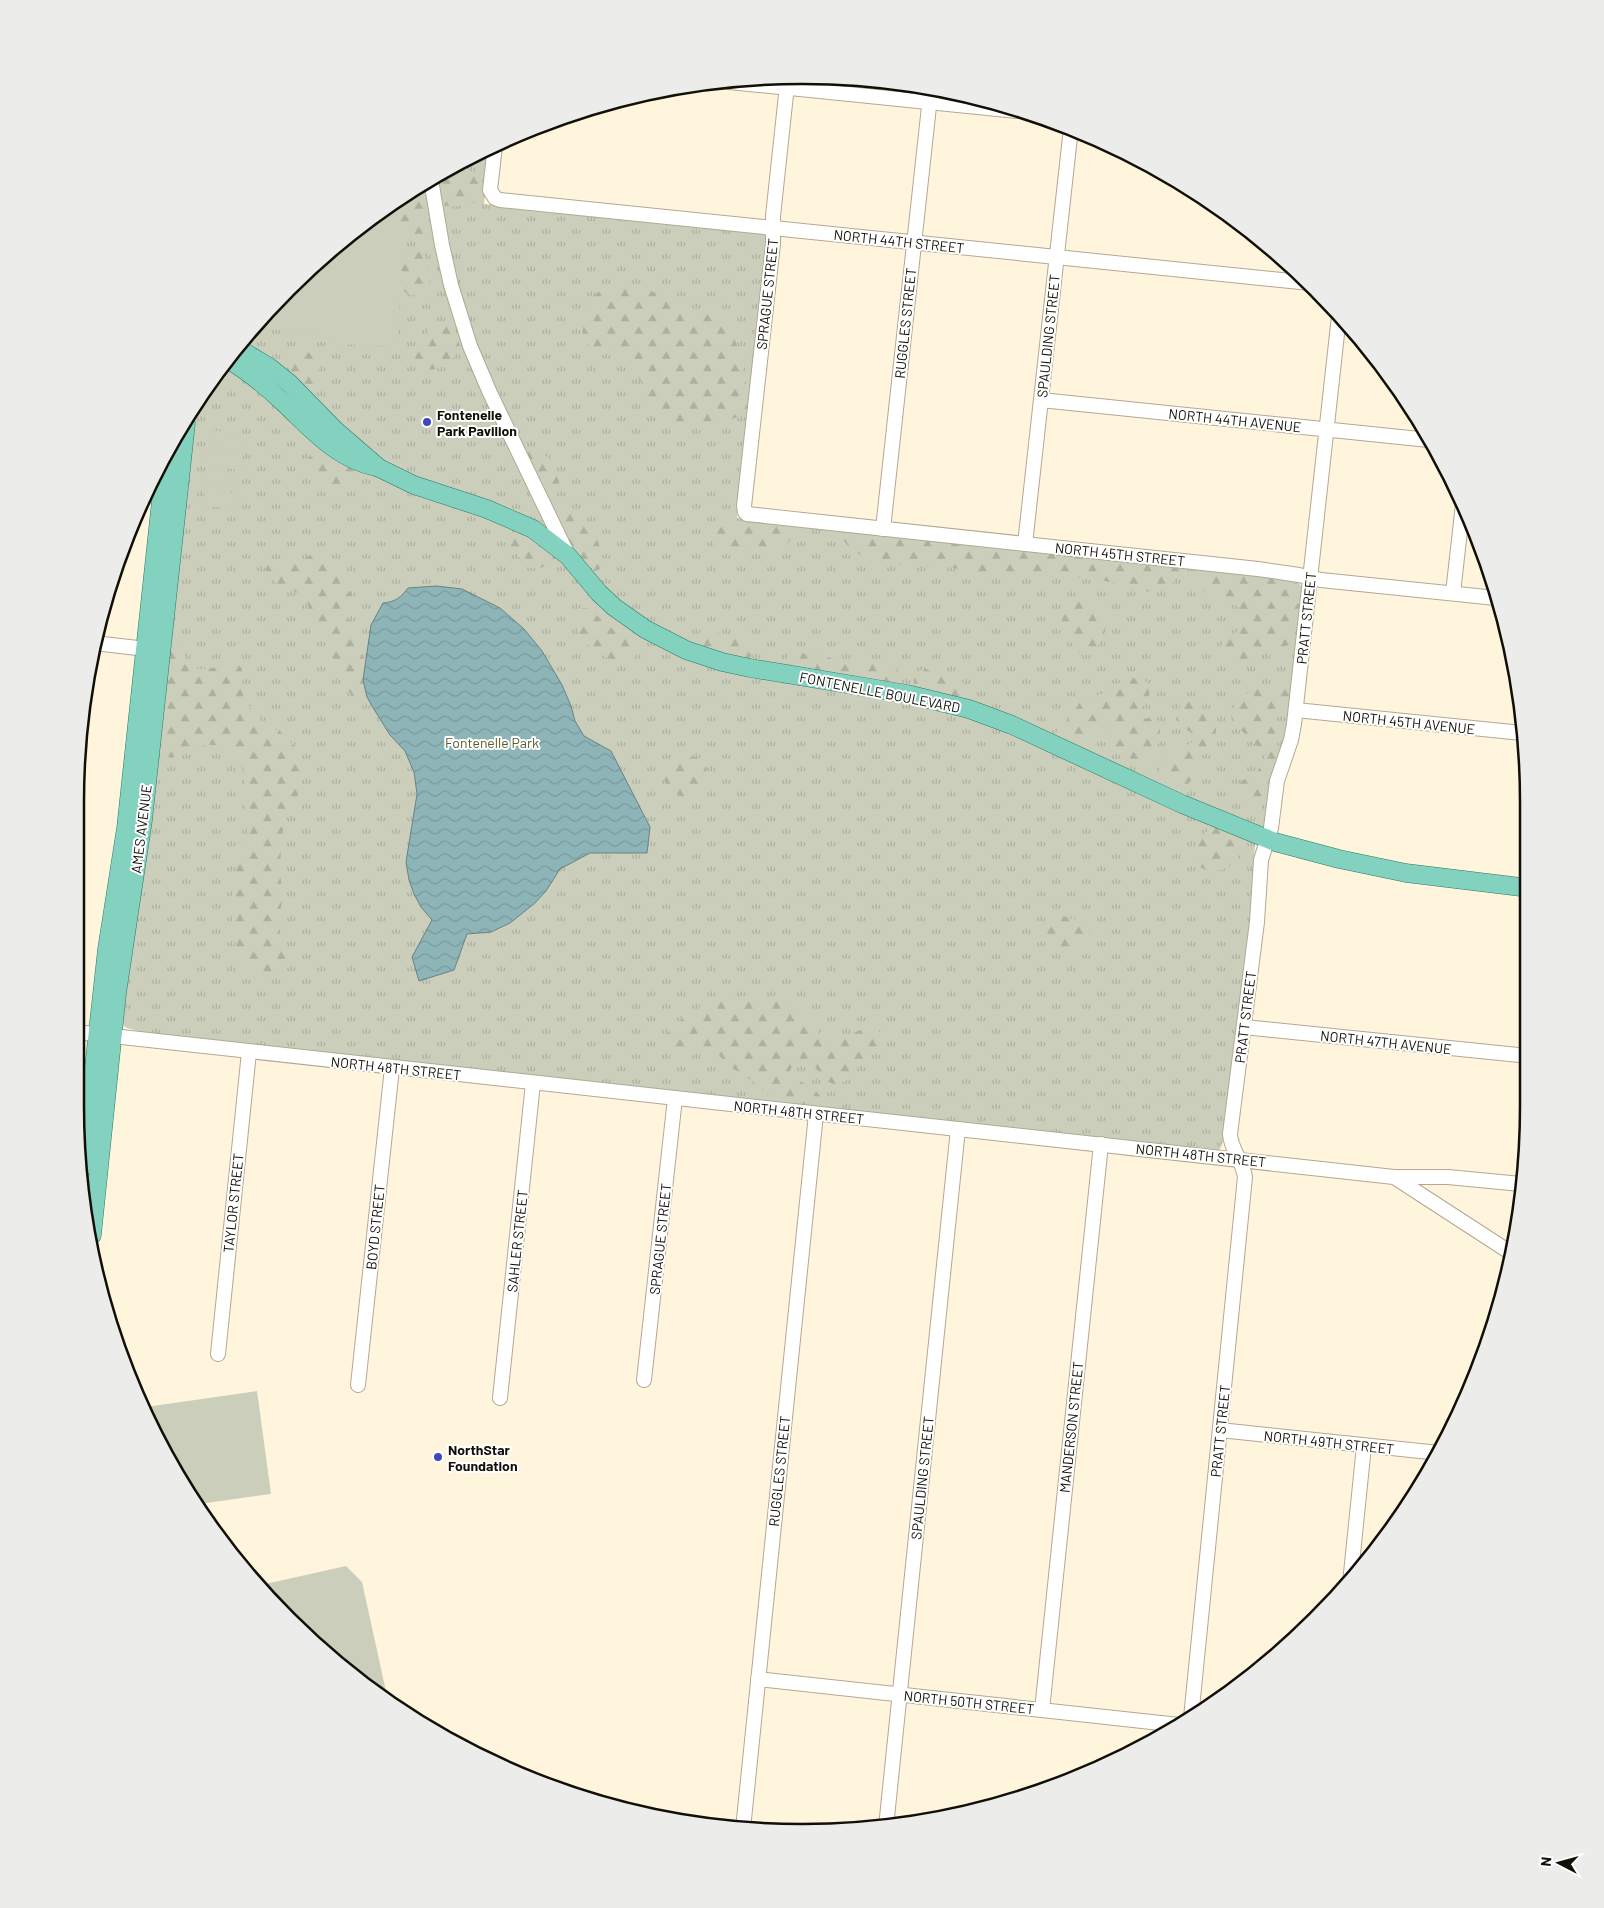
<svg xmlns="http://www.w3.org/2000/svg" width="1604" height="1908" font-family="Barlow,sans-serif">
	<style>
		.grass { fill: url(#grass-tufts) }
		.forest { fill: url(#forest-firs) }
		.garden { fill: #cbceba }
		.water { fill: url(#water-waves); stroke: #688383 }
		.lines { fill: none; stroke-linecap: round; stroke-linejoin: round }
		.minor-casing { stroke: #b3a993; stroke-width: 16 }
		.major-casing { stroke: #267a64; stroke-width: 19 }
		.minor { stroke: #fff; stroke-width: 14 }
		.major { stroke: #83d2c0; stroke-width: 18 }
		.poi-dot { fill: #3f49bd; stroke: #fff; stroke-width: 2 }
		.labels { text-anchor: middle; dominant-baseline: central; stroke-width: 4; stroke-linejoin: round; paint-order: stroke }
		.street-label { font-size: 14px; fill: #120f07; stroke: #fff }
		.poi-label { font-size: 14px; font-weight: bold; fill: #120f07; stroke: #fff; text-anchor: start }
		.park-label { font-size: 14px; fill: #575c29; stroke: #fff }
		.rim { fill: none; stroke: #120f07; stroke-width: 2.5 }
	</style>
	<defs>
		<pattern id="grass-tufts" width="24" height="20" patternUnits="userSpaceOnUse" patternTransform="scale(1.25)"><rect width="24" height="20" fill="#cbceba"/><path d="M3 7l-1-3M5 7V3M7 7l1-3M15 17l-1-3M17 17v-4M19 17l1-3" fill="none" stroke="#adb09e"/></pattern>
		<pattern id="forest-firs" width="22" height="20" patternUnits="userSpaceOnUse" patternTransform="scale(1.25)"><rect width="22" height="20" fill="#cbceba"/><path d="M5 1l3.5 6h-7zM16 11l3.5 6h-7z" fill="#adb09e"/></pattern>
		<pattern id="water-waves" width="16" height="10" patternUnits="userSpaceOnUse" patternTransform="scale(1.25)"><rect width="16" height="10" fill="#8db5b8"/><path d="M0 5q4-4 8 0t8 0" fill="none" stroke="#799a9d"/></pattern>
	</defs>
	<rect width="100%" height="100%" fill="#fff4dc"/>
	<path class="grass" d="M 490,148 L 484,204 L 766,234 L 768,242 L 737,518 L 1196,568 L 1296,581 L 1304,588 L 1290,723 L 1265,823 L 1255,845 L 1249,929 L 1223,1141 L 1220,1149 L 1216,1152 L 146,1033 L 127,1028 L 123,1025 L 126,989 L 147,851 L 195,408 L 225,360 L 288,288 L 398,197 Z"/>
	<g class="forest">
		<path d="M 461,164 L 481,179 L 487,194 C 483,204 450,210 441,204 L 435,230 C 419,243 410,241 395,228 L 398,197 Z"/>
		<path d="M 419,251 L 428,261 L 430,281 C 425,292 410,303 402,288 L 401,257 L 409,252 Z"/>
		<path d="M 614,284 C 620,286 626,289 632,291 C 640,293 649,288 657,294 C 666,300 671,308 682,311 C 697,316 712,309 725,321 C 733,328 739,352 741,363 C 743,376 752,394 748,408 C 745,416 720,424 711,425 C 704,425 696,424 689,424 C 647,420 652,391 630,366 C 625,360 620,355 613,352 C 605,348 585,349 583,338 C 581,331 585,320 587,312 C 591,296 598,290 614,284 Z"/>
		<path d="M 442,322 L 450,322 L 455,327 L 460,347 C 454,364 425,382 415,358 C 414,354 414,354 415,350 C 417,346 420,344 423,341 C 426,338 424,338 426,334 C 430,328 436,325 442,322 Z"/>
		<path d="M 306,352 C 329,355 317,381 312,395 L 290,375 C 289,361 292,355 306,352 Z"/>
		<path d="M 326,447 L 357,468 L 357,477 L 343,487 C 330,487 313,479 305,469 L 306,460 Z"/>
		<path d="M 532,450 C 567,458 566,501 542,493 L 525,454 Z"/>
		<path d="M 564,509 C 569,510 575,511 579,514 C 591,524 609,555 599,570 L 594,571 L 572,547 C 559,557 545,573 528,567 L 505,541 L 506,537 L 510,534 L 539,522 L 554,511 Z"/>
		<path d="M 730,522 L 756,527 L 790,526 L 793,529 C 793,543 781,554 766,550 C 759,549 755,544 748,545 C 739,546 733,551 725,552 L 714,546 C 711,532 719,528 730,522 Z"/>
		<path d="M 847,529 L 1181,564 C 1178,572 1175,585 1166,590 C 1149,597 1113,581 1095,579 C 1067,577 1039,578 1011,575 C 996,574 980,574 965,571 C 957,569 948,566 939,565 C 921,563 904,567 886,564 C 871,561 848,552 842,537 L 844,532 Z"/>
		<path d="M 309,556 C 333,553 340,579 352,595 L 352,598 L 340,614 L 341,618 L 352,621 L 357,629 L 365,666 L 363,680 L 367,697 L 363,701 L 357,700 C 338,684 333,654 323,631 C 320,624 315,618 311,612 C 309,607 307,602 304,598 C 295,587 248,580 273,560 L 301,561 Z"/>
		<path d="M 1208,570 L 1229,571 L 1237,574 L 1294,579 L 1296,583 L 1295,598 L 1301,609 L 1301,637 C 1291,648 1278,646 1266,651 C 1253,655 1236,670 1223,657 C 1222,655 1220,653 1220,650 C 1221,634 1259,631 1239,608 C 1225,591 1192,604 1203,573 Z"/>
		<path d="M 1075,597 C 1083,597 1087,600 1093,604 C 1097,607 1102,610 1105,614 C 1112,626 1095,661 1081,654 C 1076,651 1074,645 1071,642 C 1061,630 1060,620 1065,605 Z"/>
		<path d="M 583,608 C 594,608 600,620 608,626 C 616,632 626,633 632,639 C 635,642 637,645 639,649 L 635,658 C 606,672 558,627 583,608 Z"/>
		<path d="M 702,630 L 709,630 L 731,638 L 743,640 L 752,646 L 754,651 L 752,656 L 746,660 L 700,649 C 695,642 695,636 702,630 Z"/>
		<path d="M 172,639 L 179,641 L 188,666 C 207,674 218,664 237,663 L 242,669 L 243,695 L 251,709 L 262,722 L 282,733 L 291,742 L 299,758 L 302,774 L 301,789 L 285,820 L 281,842 L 280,875 L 283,894 L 280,914 L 279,935 C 302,962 286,980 254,978 C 250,971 245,965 241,958 C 229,935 230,894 236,869 C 239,856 247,842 247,828 C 247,822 244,816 245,809 C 245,797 247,783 243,771 C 237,751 221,741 200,746 C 183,750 170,771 156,744 L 166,641 Z"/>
		<path d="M 793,651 L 799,651 L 807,655 L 820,654 L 833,659 L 868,660 L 891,665 L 897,668 L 900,679 L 894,685 L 789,668 C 786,660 786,656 793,651 Z"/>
		<path d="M 926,669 L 945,678 L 969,684 L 976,688 L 977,693 L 976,699 L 967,704 L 917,691 C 912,682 912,675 921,670 Z"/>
		<path d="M 1130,678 C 1159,678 1152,698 1137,713 L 1138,717 L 1142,719 L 1154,717 L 1159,721 C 1162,733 1158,747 1152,758 L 1140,763 C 1130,759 1113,749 1111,739 C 1109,735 1111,731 1113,727 L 1112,725 C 1098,728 1086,737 1075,745 L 1055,736 L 1058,727 L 1069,719 L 1080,702 L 1107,692 L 1123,680 Z"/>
		<path d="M 1272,684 L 1282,684 L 1295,690 L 1293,704 L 1277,717 L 1275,720 L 1280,735 L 1279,742 L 1266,749 L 1255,745 L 1232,720 L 1231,716 C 1235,695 1254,690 1272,684 Z"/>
		<path d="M 1185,699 C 1195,700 1217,720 1216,730 C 1216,738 1210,740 1206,746 C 1202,752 1202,758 1200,765 C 1197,773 1191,781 1185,787 C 1176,787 1170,786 1164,779 C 1148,760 1182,749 1192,742 L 1194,735 L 1178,723 L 1176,719 L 1180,705 Z"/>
		<path d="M 1271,750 L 1279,755 L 1271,798 L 1265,803 C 1259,802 1228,794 1239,783 C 1244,778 1252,778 1256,773 C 1261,767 1264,758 1268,752 Z"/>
		<path d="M 692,757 C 717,758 704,783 695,796 C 676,804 652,775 669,764 C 675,760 684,759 692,757 Z"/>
		<path d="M 1219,827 C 1224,829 1230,830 1234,833 C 1259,854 1215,886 1196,863 C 1189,855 1198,839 1205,833 C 1209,829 1214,828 1219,827 Z"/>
		<path d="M 1063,916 C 1075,920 1097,923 1088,940 C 1086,944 1082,949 1078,951 C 1053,963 1018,921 1063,916 Z"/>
		<path d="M 722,996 C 740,996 789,1000 803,1011 C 813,1018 817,1031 823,1041 L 830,1042 L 868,1027 L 875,1027 L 886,1039 C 884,1052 875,1051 867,1058 C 853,1070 855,1081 834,1085 C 830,1083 826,1080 823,1078 C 813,1065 812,1058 793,1064 L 790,1071 L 792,1077 C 803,1083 818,1089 823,1101 L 821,1106 L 813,1110 L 780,1106 L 754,1082 L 726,1064 L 719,1055 L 710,1047 L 701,1047 L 691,1051 L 672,1049 L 667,1034 C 674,1023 709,999 722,996 Z"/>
	</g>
	<g class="garden">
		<path d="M 400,197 L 400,296 L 398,341 L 391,346 L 331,344 L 319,337 L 254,326 L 288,288 Z"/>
		<path d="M 211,430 L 245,434 L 243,450 L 210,447 Z"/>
		<path d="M 208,450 L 243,454 L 241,470 L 207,467 Z"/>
		<path d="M 206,470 L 240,473 L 239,489 L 205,486 Z"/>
		<path d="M 205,490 L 239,493 L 237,509 L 203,506 Z"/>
		<path d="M 257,1391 L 271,1494 L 199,1504 L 172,1469 L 146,1407 Z"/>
		<path d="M 346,1566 L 362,1582 L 387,1696 L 383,1698 L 288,1620 L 261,1585 Z"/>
	</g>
	<path class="water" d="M 436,586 L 462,589 L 500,608 L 524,629 L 542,651 L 562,685 L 571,706 L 575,721 L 584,736 L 611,751 L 650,827 L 647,853 L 590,853 L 560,869 L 546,891 L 535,903 L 510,923 L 491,932 L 467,934 L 454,970 L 419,981 L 412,957 L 432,920 L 421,907 L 414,894 L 409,880 L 406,862 L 417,794 L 414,772 L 405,751 L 390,735 L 372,706 L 367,697 L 363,680 L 371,625 L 383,603 C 396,602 401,597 408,588 Z"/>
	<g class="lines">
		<defs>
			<g id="minor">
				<path d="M 788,76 L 773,216 L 773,244 L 744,506 L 745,512 L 747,514 L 1258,569 L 1299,575 L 1321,580 L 1496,598"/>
				<path d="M 729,82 L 1017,111"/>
				<path d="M 495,146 L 490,190 L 495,198 L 500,200 L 1310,283"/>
				<path d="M 431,180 L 442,245 L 451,285 L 470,346 L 490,393 L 568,555"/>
				<path d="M 1041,400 L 1429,440"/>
				<path d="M 883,529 L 931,88"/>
				<path d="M 1025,544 L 1071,128"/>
				<path d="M 1453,593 L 1463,504"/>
				<path d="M 94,643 L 155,650"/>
				<path d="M 1296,710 L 1522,733"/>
				<path d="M 1244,1027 L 1528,1056"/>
				<path d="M 76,1032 L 1394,1177 L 1448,1177 L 1521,1184"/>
				<path d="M 1394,1177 L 1508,1251"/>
				<path d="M 218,1354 L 249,1052"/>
				<path d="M 644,1380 L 675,1098"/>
				<path d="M 358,1385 L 392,1068"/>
				<path d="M 500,1398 L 533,1083"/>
				<path d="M 1220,1430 L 1439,1453"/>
				<path d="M 1350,1583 L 1364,1446"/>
				<path d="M 758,1679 L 1179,1725"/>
				<path d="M 1042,1710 L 1101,1144"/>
				<path d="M 1191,1718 L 1245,1177 C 1243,1161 1231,1151 1230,1134 L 1257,922 L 1261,860 L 1271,828 L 1277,781 L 1291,740 L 1294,724 L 1339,316"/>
				<path d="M 886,1827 L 958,1129"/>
				<path d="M 743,1829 L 816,1114"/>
			</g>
			<g id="major">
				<path d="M 236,347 L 269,367 L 289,383 L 335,430 L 379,468 L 414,485 L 487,509 L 533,529 L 568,556 L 599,593 L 614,607 L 645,629 L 686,650 L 722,662 L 750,668 L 907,694 L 969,709 L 1012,725 L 1182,804 L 1275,842 L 1339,859 L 1406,873 L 1529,888"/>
				<path d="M 226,358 C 248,371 267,387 285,404 C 312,430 337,459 376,467"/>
				<path d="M 83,1167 L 107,949 L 126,828 L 166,454"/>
				<path d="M 92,1235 L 117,993 L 143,820 L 186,423"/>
			</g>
		</defs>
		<use href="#minor" class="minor-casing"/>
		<use href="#major" class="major-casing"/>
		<use href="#minor" class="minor"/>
		<use href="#major" class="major"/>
	</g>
	<g class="poi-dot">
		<circle cx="427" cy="422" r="5"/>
		<circle cx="438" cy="1457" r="5"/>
	</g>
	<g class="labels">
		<g class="street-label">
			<text transform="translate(899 241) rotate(6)">NORTH 44TH STREET</text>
			<text transform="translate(767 294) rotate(-84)">SPRAGUE STREET</text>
			<text transform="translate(905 323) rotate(-84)">RUGGLES STREET</text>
			<text transform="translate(1048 336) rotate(-84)">SPAULDING STREET</text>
			<text transform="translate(1235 420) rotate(6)">NORTH 44TH AVENUE</text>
			<text transform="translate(1120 554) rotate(6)">NORTH 45TH STREET</text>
			<text transform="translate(1306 618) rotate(-84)">PRATT STREET</text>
			<text transform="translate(880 692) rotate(11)">FONTENELLE BOULEVARD</text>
			<text transform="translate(1409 722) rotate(6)">NORTH 45TH AVENUE</text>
			<text transform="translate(141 829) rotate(-83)">AMES AVENUE</text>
			<text transform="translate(1245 1017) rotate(-83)">PRATT STREET</text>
			<text transform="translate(1386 1042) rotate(6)">NORTH 47TH AVENUE</text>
			<text transform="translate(396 1068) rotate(6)">NORTH 48TH STREET</text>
			<text transform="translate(799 1112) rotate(6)">NORTH 48TH STREET</text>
			<text transform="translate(1201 1155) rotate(6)">NORTH 48TH STREET</text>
			<text transform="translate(233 1203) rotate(-84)">TAYLOR STREET</text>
			<text transform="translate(375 1227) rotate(-84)">BOYD STREET</text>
			<text transform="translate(660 1239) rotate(-84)">SPRAGUE STREET</text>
			<text transform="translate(517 1241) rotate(-84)">SAHLER STREET</text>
			<text transform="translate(1071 1427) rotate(-84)">MANDERSON STREET</text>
			<text transform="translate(1220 1431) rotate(-84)">PRATT STREET</text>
			<text transform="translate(1329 1442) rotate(6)">NORTH 49TH STREET</text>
			<text transform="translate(779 1471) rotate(-84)">RUGGLES STREET</text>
			<text transform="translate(922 1478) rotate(-84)">SPAULDING STREET</text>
			<text transform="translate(969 1702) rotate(6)">NORTH 50TH STREET</text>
		</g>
		<g class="poi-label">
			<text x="437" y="414">Fontenelle<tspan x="437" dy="16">Park Pavilion</tspan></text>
			<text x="448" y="1449">NorthStar<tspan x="448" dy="16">Foundation</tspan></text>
		</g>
		<g class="park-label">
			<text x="492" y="742">Fontenelle Park</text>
		</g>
	</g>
	<path d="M0 0H1604V1908H0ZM802 84H802A718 718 0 0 1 1520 802V1106A718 718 0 0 1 802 1824H802A718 718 0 0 1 84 1106V802A718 718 0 0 1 802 84Z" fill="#ececeb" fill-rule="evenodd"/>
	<path class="rim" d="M802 84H802A718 718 0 0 1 1520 802V1106A718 718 0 0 1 802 1824H802A718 718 0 0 1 84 1106V802A718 718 0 0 1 802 84Z"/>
	<g transform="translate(1559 1863) rotate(276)" stroke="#ffffff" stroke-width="4" paint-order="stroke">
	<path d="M0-4L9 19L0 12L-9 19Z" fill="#120f07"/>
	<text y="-8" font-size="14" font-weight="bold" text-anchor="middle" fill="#120f07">N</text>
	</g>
</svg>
